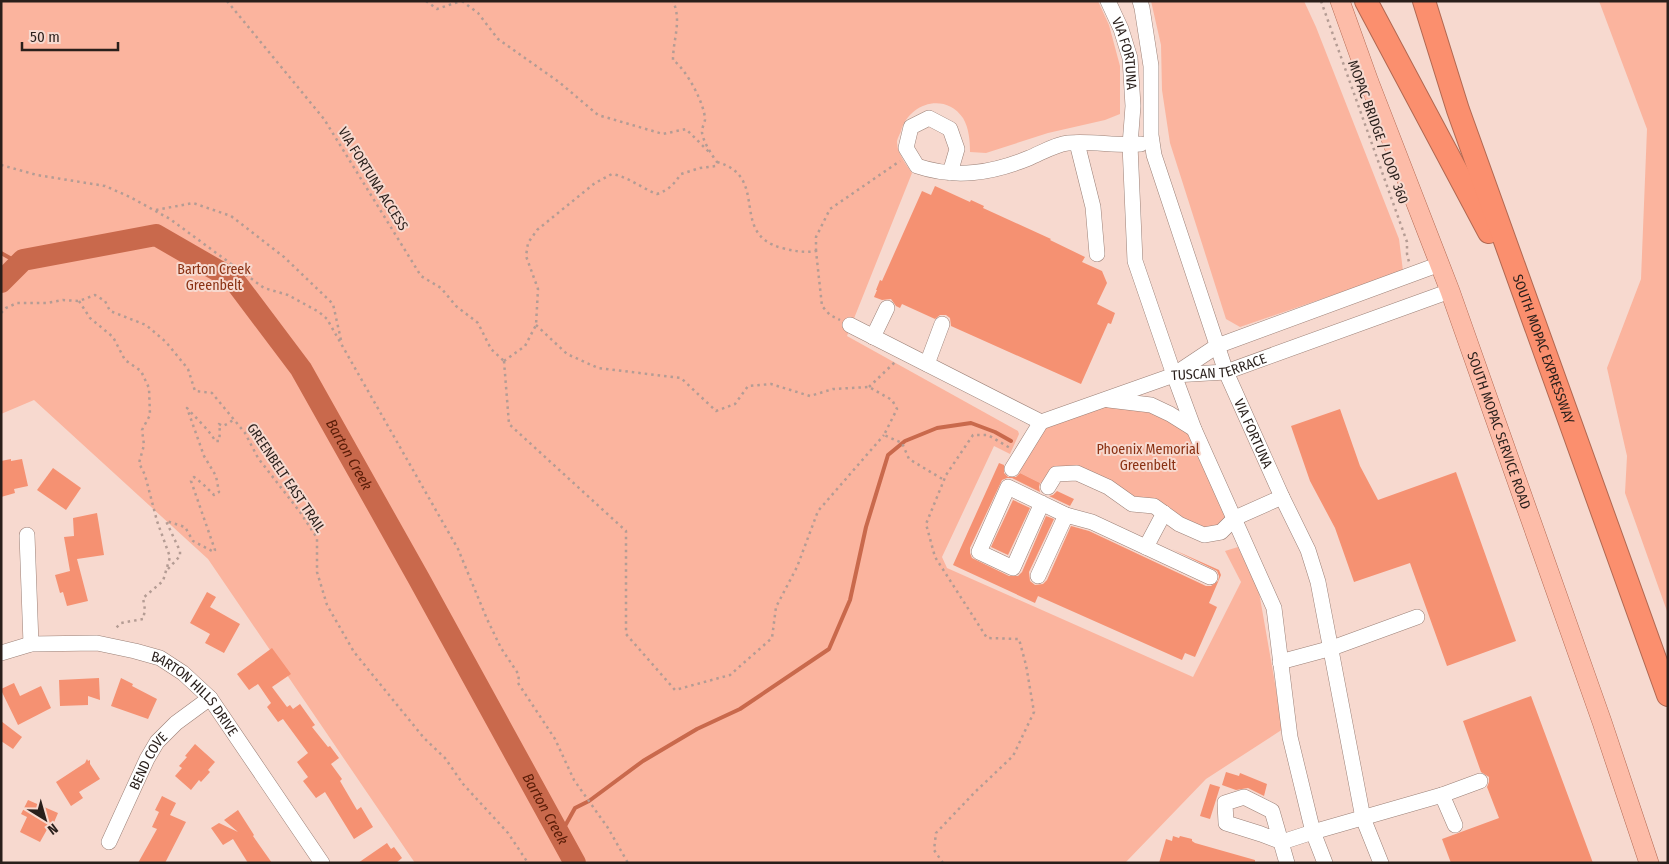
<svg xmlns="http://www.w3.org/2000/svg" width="1669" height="864" font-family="'Fira Sans Condensed',sans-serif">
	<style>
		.green { fill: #fbb49e }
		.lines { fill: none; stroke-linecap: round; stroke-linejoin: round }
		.stream { stroke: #c9694c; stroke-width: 4 }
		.river { stroke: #c9694c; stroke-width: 22 }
		.building { fill: #f59172 }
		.minor-casing { stroke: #9b8077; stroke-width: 16 }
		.major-casing { stroke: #b26851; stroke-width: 20 }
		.highway-casing { stroke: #b26851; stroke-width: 24 }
		.path { stroke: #b49c94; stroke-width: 2.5; stroke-dasharray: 2.5 4; stroke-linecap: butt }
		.minor { stroke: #fff; stroke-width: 15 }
		.major { stroke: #fdbca8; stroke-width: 19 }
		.highway { stroke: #fb8f6e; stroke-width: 22 }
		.labels { text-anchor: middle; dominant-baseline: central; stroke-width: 4; stroke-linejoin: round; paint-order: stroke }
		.street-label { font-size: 14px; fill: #291f1b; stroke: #f7d9cf }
		.park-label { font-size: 14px; fill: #8a3113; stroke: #f7d9cf }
		.water-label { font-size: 15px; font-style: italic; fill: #5a1d08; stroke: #f7d9cf }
	</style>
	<rect width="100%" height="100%" fill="#f7d9cf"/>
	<g class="green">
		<path d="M 1,1 L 1098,1 L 1109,25 L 1120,66 L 1120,114 L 1105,120 L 1048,133 L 986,153 L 970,152 C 970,141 969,128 963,118 C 945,92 909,103 901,131 C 900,134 897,139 897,142 C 897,153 906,164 912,173 L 847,336 L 1018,431 L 1019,434 L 1010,454 L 994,446 L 942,557 L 947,568 L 1193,677 L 1241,582 L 1225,551 L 1238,547 L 1259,592 L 1283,729 L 1206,779 L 1125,863 L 415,863 L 208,559 L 34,400 L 1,414 Z"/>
		<path d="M 1151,1 L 1304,1 L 1316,27 L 1399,239 L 1403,271 L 1240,327 L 1226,319 L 1170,143 L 1162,90 L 1161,45 Z"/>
		<path d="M 1599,1 L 1668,1 L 1668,614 L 1625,493 L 1627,456 L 1607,368 L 1641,279 L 1647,129 Z"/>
		<path d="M 1105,399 L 1151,405 L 1194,429 L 1235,518 L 1204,535 L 1077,474 L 1048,487 L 1012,469 L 1041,422 Z"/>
	</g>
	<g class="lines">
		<g class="stream">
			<path d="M 1,253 L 19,263"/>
			<path d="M 560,835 L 575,808 L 589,801 L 643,761 L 697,729 L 740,709 L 829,649 L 850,600 L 866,527 L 888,455 L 905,441 L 937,428 L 971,423 L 995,432 L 1011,441"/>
		</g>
		<path class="river" id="s1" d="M 1,282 L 23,260 L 156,235 L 234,280 L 301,369 L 419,579 L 575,863"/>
	</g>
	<g class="building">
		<path d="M 935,186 L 970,202 L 971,200 L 984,206 L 983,208 L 1051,239 L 1050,240 L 1085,257 L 1082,262 L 1102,271 L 1107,283 L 1097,304 L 1115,313 L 1111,324 L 1108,323 L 1081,384 L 951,326 L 950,318 L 946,315 L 940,315 L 935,319 L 902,304 L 900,308 L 896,306 L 891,299 L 882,300 L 874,297 L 877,290 L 876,290 L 880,280 L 882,281 L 922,191 L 931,195 Z"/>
		<path d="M 1340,409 L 1360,466 L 1378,500 L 1456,472 L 1516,641 L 1447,666 L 1410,563 L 1354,582 L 1335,528 L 1310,481 L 1291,426 Z"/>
		<path d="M 11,459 L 11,461 L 22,459 L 28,486 L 14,489 L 15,493 L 1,497 L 1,461 Z"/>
		<path d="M 999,463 L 1004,465 L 1004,473 L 1008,477 L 1016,477 L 1020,473 L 1040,483 L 1039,487 L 1040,492 L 1012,478 L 1007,478 L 1002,480 L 970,548 L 970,553 L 972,558 L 1009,576 L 1018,576 L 1022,572 L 1046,516 L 1054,519 L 1029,572 L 1030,581 L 1035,585 L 1043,584 L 1047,580 L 1071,526 L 1089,531 L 1206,586 L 1211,586 L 1218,581 L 1219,576 L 1217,571 L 1172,549 L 1219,570 L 1221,575 L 1209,603 L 1217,607 L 1195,657 L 1185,653 L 1182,660 L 1038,596 L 1035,603 L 953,565 Z"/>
		<path d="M 53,468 L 81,488 L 66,510 L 37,490 Z"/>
		<path d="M 1057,491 L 1074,499 L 1070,506 L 1049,496 L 1053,495 Z"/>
		<path d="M 1013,500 L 1030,508 L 1008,555 L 991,547 Z"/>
		<path d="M 97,513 L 104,555 L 77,559 L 88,601 L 67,606 L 63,592 L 60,593 L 55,575 L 70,571 L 64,537 L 74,536 L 73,518 Z"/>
		<path d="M 207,592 L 216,597 L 210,607 L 240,624 L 224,653 L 205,643 L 210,634 L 190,623 Z"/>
		<path d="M 272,648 L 291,674 L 272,687 L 287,707 L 290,705 L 293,709 L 300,704 L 315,725 L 312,727 L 328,747 L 330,746 L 339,758 L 331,764 L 342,779 L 340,781 L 357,810 L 361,807 L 373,827 L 354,839 L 325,792 L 316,798 L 303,781 L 308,777 L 297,762 L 308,753 L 283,719 L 278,722 L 267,707 L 271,703 L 258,684 L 249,690 L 237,674 Z"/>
		<path d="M 99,678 L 100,700 L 88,696 L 88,705 L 60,706 L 59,680 Z"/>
		<path d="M 121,678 L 133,684 L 132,686 L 157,699 L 148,719 L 111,706 Z"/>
		<path d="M 14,683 L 20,696 L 41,686 L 51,708 L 18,725 L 1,690 L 1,689 Z"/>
		<path d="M 1531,696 L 1593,863 L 1451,863 L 1442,839 L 1499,818 L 1487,787 L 1489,782 L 1489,777 L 1481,772 L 1463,721 Z"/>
		<path d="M 1,721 L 22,737 L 13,749 L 1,741 Z"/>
		<path d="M 195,744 L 215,762 L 208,770 L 210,772 L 201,782 L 199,780 L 191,790 L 175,776 L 182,768 L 179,766 L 187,757 L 185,756 Z"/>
		<path d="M 87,759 L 88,761 L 90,760 L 90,764 L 100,779 L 79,792 L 83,798 L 71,806 L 56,782 L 85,763 Z"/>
		<path d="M 1226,772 L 1239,776 L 1240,773 L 1267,784 L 1264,796 L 1248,788 L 1236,790 L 1222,785 Z"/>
		<path d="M 1210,784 L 1220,787 L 1210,819 L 1200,816 Z"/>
		<path d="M 162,796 L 176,803 L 170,815 L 186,822 L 165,863 L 138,863 L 157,829 L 152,827 L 159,812 L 155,810 Z"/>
		<path d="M 28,800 L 58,813 L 52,827 L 49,826 L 40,842 L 20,832 L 27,817 L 21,814 Z"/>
		<path d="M 238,810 L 254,835 L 253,836 L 272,863 L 248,863 L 233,839 L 223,845 L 211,828 L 219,823 L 238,832 L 224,820 Z"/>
		<path d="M 1173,836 L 1179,838 L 1180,836 L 1192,839 L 1192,841 L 1195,843 L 1255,860 L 1255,863 L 1159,863 L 1166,839 L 1172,841 Z"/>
		<path d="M 387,843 L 391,849 L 394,847 L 402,858 L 396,863 L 358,863 Z"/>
	</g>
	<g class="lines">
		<defs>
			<g id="minor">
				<path id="s2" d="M 1108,1 L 1121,29 L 1130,58 L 1133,106 L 1130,145 L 1135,261 L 1174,375 L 1194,429 L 1274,608 L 1290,737 L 1313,832 L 1325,863"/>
				<path id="s3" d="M 1140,1 L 1142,8 L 1151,66 L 1151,135 L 1154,155 L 1226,372 L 1282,497 L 1308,550 L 1318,582 L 1363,818 L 1381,863"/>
				<path d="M 1077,143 L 1093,207 L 1097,254"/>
				<path d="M 950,173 L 957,149 L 950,129 L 929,118 L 911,127 L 906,148 L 917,166 C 956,179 992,173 1029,158 C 1041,153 1056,144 1068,143 C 1092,141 1117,146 1141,144"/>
				<path d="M 850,325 L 1041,422"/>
				<path d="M 873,337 L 887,308"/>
				<path d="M 927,364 L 942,324"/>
				<path d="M 1175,374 L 1217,346 L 1440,264"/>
				<path d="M 1109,400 L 1151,405 L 1170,414 L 1194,429"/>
				<path id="s4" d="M 1012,469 L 1041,422 L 1174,375 L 1226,372 L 1450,291"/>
				<path d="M 1048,487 L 1056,474 L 1077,473 L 1108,487 L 1132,504 L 1154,506 L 1179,524 L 1204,535 L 1221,532 L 1235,518 L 1282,497"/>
				<path d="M 1042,503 L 1013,568 L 979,552 L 1008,487 L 1066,515"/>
				<path d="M 27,535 L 31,644"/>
				<path d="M 1146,547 L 1164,513"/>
				<path d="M 1038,576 L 1066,515 L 1092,522 L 1210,577"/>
				<path id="s5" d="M 1,653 L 31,644 L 97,643 L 135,651 L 160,658 L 183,673 L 210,698 L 322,863"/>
				<path d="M 1280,662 L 1332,648 L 1417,617"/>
				<path d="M 1442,795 L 1480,781"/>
				<path id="s6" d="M 109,842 L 147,759 L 157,742 L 176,723 L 210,698"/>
				<path d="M 1287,863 L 1272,811 L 1244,797 L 1225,803 L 1226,823 L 1261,834 L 1282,842 L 1313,832 L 1442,795 L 1455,825"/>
			</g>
			<g id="major">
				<path id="s7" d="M 1340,1 L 1369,82 L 1450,291 L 1602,722 L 1649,863"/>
			</g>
			<g id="highway">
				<path d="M 1366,1 L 1489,232"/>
				<path id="s8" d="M 1424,1 L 1458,110 L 1668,695"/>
			</g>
		</defs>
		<use href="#minor" class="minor-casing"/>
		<use href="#major" class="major-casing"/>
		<use href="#highway" class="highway-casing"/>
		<g class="path">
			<path d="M 227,1 L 324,119 L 421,276 L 441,288 L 456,306 L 478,323 L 491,349 L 504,361"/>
			<path d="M 426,1 L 437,9 L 461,1"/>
			<path d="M 462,1 L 478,13 L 498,39 L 559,82 L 598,115 L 663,134 L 686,129 L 710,153"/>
			<path d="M 1321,1 L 1407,242 L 1407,254 L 1409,262"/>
			<path d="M 717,162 C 771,177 728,234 782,248 C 794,251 804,253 816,251 L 822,306 L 830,315 L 840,320"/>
			<path d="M 1,165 L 37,175 L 105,186 L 130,197 L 170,219 L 264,288 L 288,295 L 319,312 L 327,319 L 458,549 L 487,619 L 501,648 L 519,675 L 518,683 L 555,739 L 574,780 L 608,828 L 628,863"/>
			<path d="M 156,210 L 193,203 L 231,216 L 284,257 L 333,304 L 341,340"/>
			<path d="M 816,251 L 816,237 L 830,209 L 900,161"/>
			<path d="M 79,301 L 90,318 L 113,337 L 125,360 L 141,371 L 149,388 L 150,415 L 142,430 L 144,445 L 139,463 L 145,475 L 157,521 L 170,557 L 163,581 L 143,598 L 145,610 L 143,619 L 121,623 L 115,629"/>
			<path d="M 1,313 L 6,308 L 17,303 L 47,303 L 63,300 L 79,301 L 95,295 L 105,301 L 110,311 L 146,325 L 166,342 L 188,369 L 195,391 L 212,393 L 245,433 L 258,458 L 300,512 L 317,538 L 317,572 L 327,605 L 354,652 L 424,738 L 445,758 L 463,784 L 508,833 L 528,863"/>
			<path d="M 536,325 L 567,354 L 598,368 L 681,378 L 716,411 L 735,404 L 748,386 L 771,384 L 810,396 L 833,389 L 869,387 L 892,400 L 897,409 L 884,435 L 902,443 L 909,459 L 944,480"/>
			<path d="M 504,361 L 509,424 L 626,531 L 626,634 L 675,690 L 730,675 L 772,638 L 776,607 L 797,567 L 818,511 L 884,435"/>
			<path d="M 504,361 L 525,346 L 536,325 L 538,289 L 526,256 L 528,243 L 537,230 L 595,183 L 612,174 C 629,177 641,188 657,194 C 669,190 674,184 681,174 L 700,168 L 716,166 L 717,162 C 712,156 702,139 702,132 C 702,128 704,124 705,120 C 705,104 686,69 673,60 C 673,39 682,21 673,1"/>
			<path d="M 869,387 L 895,362"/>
			<path d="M 168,569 L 180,556 L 180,551 L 166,521 L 185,527 L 193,541 L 214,552 L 215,550 L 191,481 L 194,477 L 203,484 L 214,495 L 219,492 L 216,476 L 204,456 L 187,408 C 194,416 212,433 215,441 L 219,441 L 220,432 L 219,424 L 223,426 L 229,423 L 234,419"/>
			<path d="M 943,863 L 934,850 L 936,833 L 975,792 L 1013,756 L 1034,712 L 1026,665 L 1019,639 L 987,638 L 935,557 L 926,524 L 946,475 L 973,435 L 988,435 L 1010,448"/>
		</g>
		<use href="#minor" class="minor"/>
		<use href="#major" class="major"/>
		<use href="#highway" class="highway"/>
	</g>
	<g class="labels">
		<g class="street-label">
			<text stroke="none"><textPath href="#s2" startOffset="56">VIA FORTUNA</textPath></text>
			<text transform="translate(1378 132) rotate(70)">MOPAC BRIDGE / LOOP 360</text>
			<text transform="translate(373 179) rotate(58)">VIA FORTUNA ACCESS</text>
			<text stroke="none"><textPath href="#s8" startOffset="368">SOUTH MOPAC EXPRESSWAY</textPath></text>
			<text stroke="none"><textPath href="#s4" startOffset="242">TUSCAN TERRACE</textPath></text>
			<text stroke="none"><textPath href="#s7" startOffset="458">SOUTH MOPAC SERVICE ROAD</textPath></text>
			<text stroke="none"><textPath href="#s3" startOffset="451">VIA FORTUNA</textPath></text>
			<text transform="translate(286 478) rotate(56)">GREENBELT EAST TRAIL</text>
			<text stroke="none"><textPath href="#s5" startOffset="212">BARTON HILLS DRIVE</textPath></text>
			<text stroke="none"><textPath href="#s6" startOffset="90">BEND COVE</textPath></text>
		</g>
		<g class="park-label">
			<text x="214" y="269">Barton Creek<tspan x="214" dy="16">Greenbelt</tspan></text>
			<text x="1148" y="449">Phoenix Memorial<tspan x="1148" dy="16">Greenbelt</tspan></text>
		</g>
		<g class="water-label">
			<text stroke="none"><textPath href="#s1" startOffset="466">Barton Creek</textPath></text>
			<text stroke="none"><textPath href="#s1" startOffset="871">Barton Creek</textPath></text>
		</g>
	</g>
	<rect width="1669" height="864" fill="none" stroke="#291f1b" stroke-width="5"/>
	<g transform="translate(45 819) rotate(143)" stroke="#f7d9cf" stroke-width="4" paint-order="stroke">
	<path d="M0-4L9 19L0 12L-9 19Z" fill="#291f1b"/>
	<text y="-8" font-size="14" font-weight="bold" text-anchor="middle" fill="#291f1b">N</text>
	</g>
	<path d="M22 42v8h96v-8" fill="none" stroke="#291f1b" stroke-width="2.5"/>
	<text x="30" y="42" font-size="15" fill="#291f1b" stroke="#f7d9cf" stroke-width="4" paint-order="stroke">50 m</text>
</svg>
